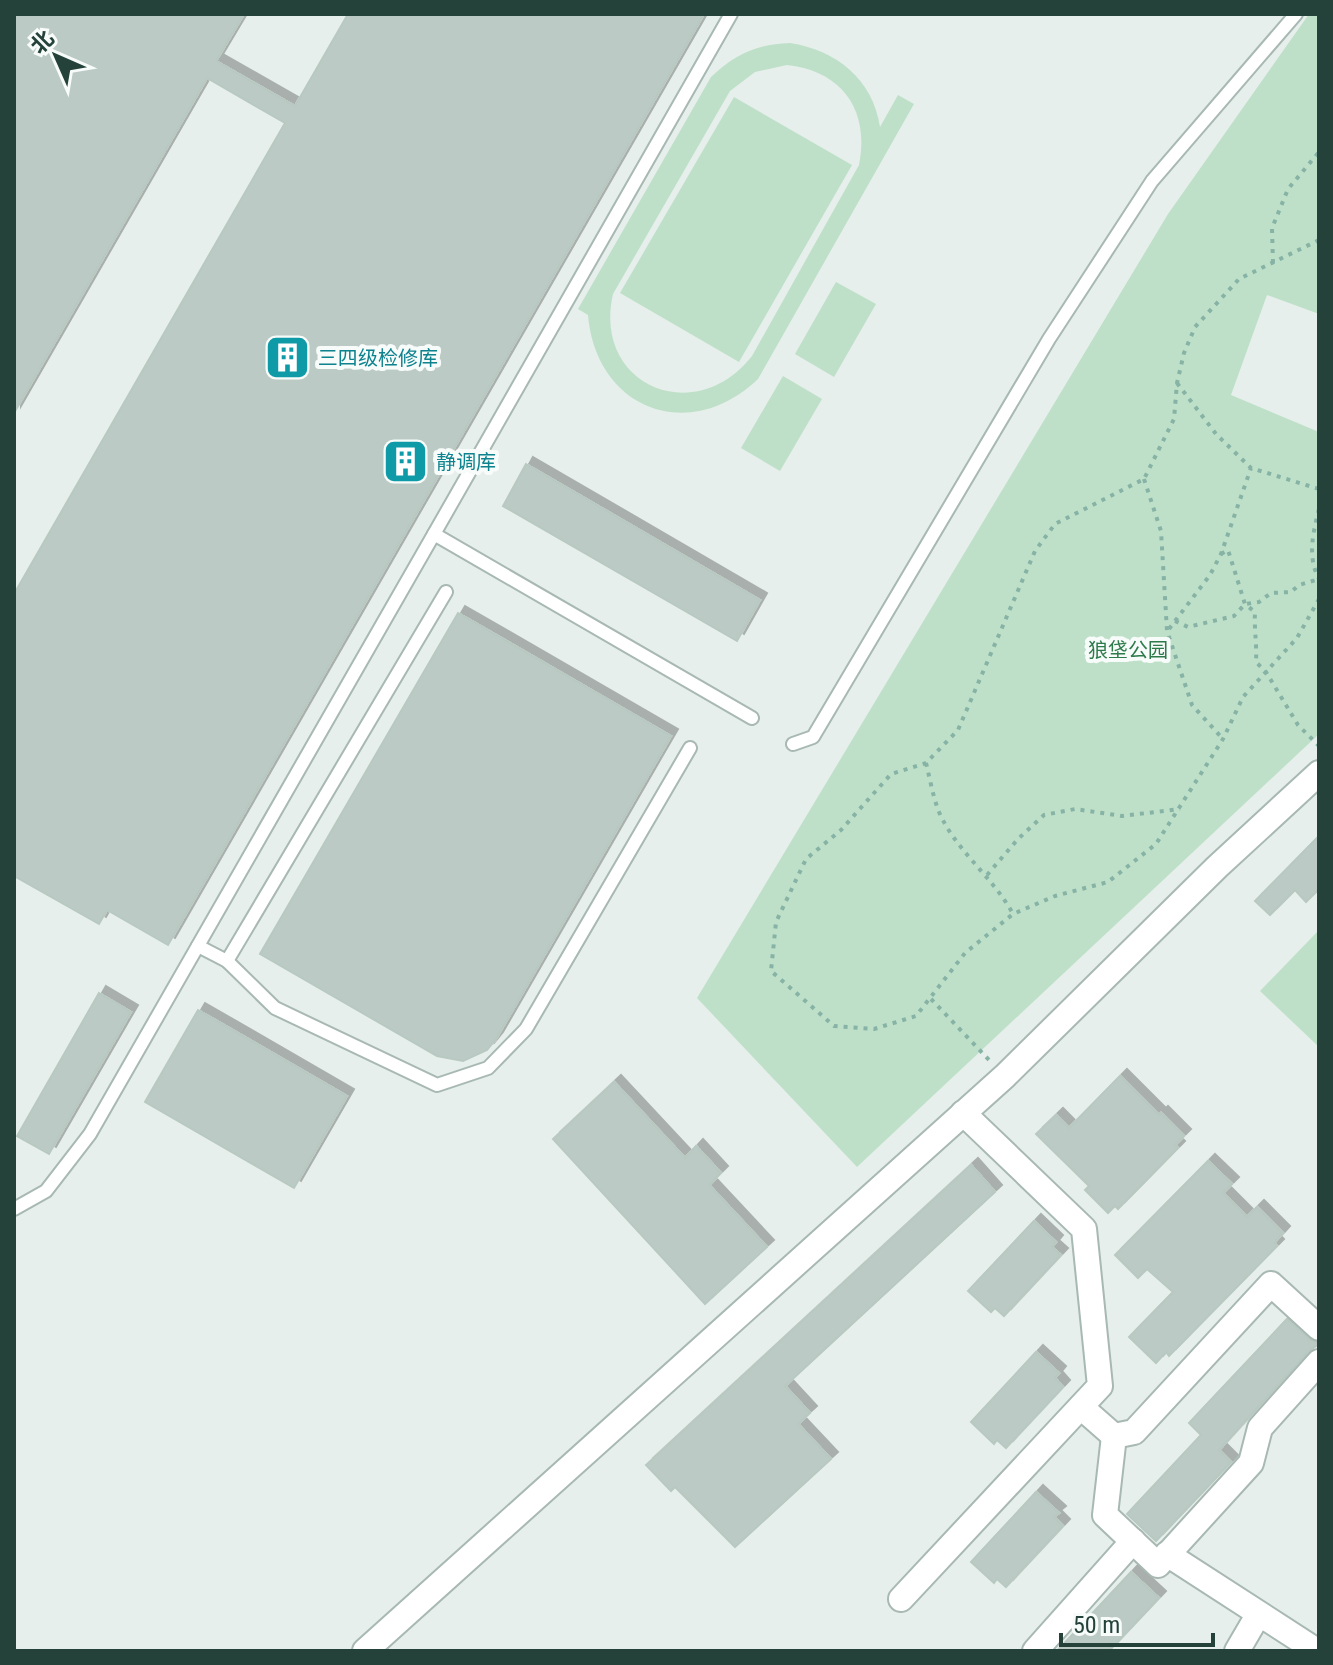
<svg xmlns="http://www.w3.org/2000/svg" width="1333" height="1665" font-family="'Roboto Condensed','Noto Sans SC',sans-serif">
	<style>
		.green { fill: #bfe0c8; fill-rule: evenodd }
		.building { fill: #bbcac4; stroke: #b8c9c2; stroke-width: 2; filter: url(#shadow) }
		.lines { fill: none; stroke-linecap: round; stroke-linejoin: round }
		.service-casing { stroke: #a8b8b2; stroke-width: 16 }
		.minor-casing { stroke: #a8b8b2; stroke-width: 28 }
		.path { stroke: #86b3a5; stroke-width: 4; stroke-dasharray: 4 6; stroke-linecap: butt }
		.service { stroke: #fff; stroke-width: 12 }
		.minor { stroke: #fff; stroke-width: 24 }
		.labels { text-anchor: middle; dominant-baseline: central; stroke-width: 8; stroke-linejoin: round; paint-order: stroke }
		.culture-label { font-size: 20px; fill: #0d838f; stroke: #f7fbf9; text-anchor: start }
		.park-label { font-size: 20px; fill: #2d7a4b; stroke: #f7fbf9 }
	</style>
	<defs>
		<filter id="shadow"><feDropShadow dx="7" dy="-7" stdDeviation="0" flood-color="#0004"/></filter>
	</defs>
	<rect width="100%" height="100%" fill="#e6efeb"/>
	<g class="green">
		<path d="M 1309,14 L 1319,14 L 1319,314 L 1267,295 L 1231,395 L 1319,432 L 1319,734 L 857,1167 L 697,998 L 1168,214 Z"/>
		<path d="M 790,43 C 836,50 873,79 880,127 L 898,95 L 914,104 L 758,379 C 689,445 596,409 588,315 L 578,309 L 711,77 C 735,54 757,44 790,43 ZM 787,65 C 842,71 870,110 859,165 L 752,356 C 695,429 592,385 613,294 L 730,91 L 755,72 Z"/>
		<path d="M 734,97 L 852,165 L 739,362 L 620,293 Z"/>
		<path d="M 836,282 L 876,304 L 834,377 L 795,354 Z"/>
		<path d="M 783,376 L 822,399 L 780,471 L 741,448 Z"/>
		<path d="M 1319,930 L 1319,1047 L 1260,991 Z"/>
	</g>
	<g class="building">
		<path d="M 14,14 L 244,14 L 216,61 L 295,106 L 348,14 L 704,14 L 168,945 L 107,910 L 99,924 L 14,876 L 14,594 L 285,123 L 207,78 L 14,413 Z"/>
		<path d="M 526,464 L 760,600 L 737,641 L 503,506 Z"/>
		<path d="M 458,613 L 671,736 L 496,1039 L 487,1050 L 463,1061 L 437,1056 L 260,954 Z"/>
		<path d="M 1319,836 L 1319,889 L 1306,902 L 1295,890 L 1270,915 L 1255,901 Z"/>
		<path d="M 99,993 L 131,1012 L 49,1154 L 17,1136 Z"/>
		<path d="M 198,1010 L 347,1096 L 294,1188 L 145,1102 Z"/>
		<path d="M 1120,1076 L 1159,1115 L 1161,1113 L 1184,1136 L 1175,1145 L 1178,1148 L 1118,1209 L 1115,1206 L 1108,1213 L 1085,1190 L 1089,1186 L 1036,1134 L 1056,1115 L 1069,1128 Z"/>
		<path d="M 614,1082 L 685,1158 L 696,1146 L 721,1173 L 709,1185 L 767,1247 L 705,1304 L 553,1139 Z"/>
		<path d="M 1208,1161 L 1232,1184 L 1223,1193 L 1247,1217 L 1257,1207 L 1283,1233 L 1274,1243 L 1277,1246 L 1169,1356 L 1166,1352 L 1156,1363 L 1129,1337 L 1173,1292 L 1147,1269 L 1138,1278 L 1115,1255 Z"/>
		<path d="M 971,1165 L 995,1192 L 785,1386 L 810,1413 L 798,1424 L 831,1459 L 735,1547 L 675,1487 L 671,1491 L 646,1465 Z"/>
		<path d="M 1034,1221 L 1056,1242 L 1052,1247 L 1061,1255 L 1004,1316 L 995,1308 L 991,1312 L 968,1291 Z"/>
		<path d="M 1287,1319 L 1309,1339 L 1319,1344 L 1308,1352 L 1219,1450 L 1231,1462 L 1156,1541 L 1127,1514 L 1201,1435 L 1189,1423 Z"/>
		<path d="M 1036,1352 L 1059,1373 L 1055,1378 L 1063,1387 L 1006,1448 L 997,1440 L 994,1444 L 971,1422 Z"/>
		<path d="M 1036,1492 L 1059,1513 L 1054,1517 L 1063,1526 L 1006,1587 L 997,1579 L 994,1583 L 971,1562 Z"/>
		<path d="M 1131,1572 L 1159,1598 L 1109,1651 L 1057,1651 Z"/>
	</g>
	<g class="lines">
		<defs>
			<g id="service">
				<path d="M 434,534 L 731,14"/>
				<path d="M 793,744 L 813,737 L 1049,339 L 1152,181 L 1296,14"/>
				<path d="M 198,946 L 227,961 L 275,1008 L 437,1085 L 488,1068 L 526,1029 L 690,748"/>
				<path d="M 227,961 L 446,592"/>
				<path d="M 14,1209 L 46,1191 L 90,1134 L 434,534 L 752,718"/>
			</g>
			<g id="minor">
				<path d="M 1081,1407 L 1114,1436 L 1134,1432 L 1271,1284 L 1319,1328"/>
				<path d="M 1114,1436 L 1105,1515 L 1158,1565 L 1251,1463 L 1260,1428 L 1319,1362"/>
				<path d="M 1167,1554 L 1317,1651"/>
				<path d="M 901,1599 L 1100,1386 L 1084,1229 L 963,1113"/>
				<path d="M 365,1651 L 1005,1076 L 1217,867 L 1319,773"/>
				<path d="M 1035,1651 L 1133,1541"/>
				<path d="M 1237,1651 L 1258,1615"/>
			</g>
		</defs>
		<use href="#service" class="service-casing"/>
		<use href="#minor" class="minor-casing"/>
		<g class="path">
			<path d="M 1319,240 L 1239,279 L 1195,327 L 1184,353 L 1177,383 L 1174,419 L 1144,479 L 1055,524 L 1035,551 L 958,730 L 926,763 L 891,774 L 841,830 L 806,859 L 776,922 L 771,971 L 834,1026 L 874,1029 L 916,1016 L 965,953 L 1013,914 L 1055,896 L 1108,882 L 1156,844 L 1223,739 L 1243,697 L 1297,638 L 1319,599"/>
			<path d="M 1273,263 L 1272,228 L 1288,189 L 1319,152"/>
			<path d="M 1177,383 L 1216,434 L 1251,468 L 1319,489"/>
			<path d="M 1144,479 L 1161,531 L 1167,631 L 1192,705 L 1223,739"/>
			<path d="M 1319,509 C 1313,533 1307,557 1319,579"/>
			<path d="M 1221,554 L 1228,550 L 1245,604 L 1255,612 C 1254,629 1257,644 1256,662 L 1266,672 L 1298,725 L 1319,746"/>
			<path d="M 1175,621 L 1188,627 L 1234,616 L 1245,604 L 1259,602 L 1271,593 L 1291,592 L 1299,585 L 1319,579"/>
			<path d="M 1169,629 L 1210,575 L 1221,554 L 1251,468"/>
			<path d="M 926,763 C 930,779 933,797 939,812 C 956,851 993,877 1013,914"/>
			<path d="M 987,875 L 1018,839 L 1044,815 L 1075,809 L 1122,816 L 1180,809"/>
			<path d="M 931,999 L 990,1061"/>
		</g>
		<use href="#service" class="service"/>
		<use href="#minor" class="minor"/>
	</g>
	<defs>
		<symbol id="building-square" viewBox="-11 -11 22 22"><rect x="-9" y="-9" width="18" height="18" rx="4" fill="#0f9aa8" stroke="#f7fbf9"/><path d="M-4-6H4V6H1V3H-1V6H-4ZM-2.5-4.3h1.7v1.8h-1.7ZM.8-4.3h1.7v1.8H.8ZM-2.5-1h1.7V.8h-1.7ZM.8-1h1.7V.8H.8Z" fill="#fff"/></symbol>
	</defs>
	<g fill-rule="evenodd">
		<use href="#building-square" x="262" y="332" width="51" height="51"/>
		<use href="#building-square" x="380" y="436" width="51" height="51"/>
	</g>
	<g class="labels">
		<g class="culture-label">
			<text x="318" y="358">三四级检修库</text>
			<text x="436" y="462">静调库</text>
		</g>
		<g class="park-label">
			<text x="1128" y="650">狼垡公园</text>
		</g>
	</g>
	<rect width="1333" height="1665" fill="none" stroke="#24423a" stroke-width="32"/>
	<g transform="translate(56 56) rotate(315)" stroke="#f7fbf9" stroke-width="6" paint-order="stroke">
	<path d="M0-6L14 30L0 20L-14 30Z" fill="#24423a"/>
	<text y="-12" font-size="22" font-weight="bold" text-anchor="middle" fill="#24423a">北</text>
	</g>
	<path d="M1061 1633v12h152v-12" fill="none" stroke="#24423a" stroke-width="4"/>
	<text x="1073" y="1633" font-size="24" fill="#24423a" stroke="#f7fbf9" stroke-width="6" paint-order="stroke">50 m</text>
</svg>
